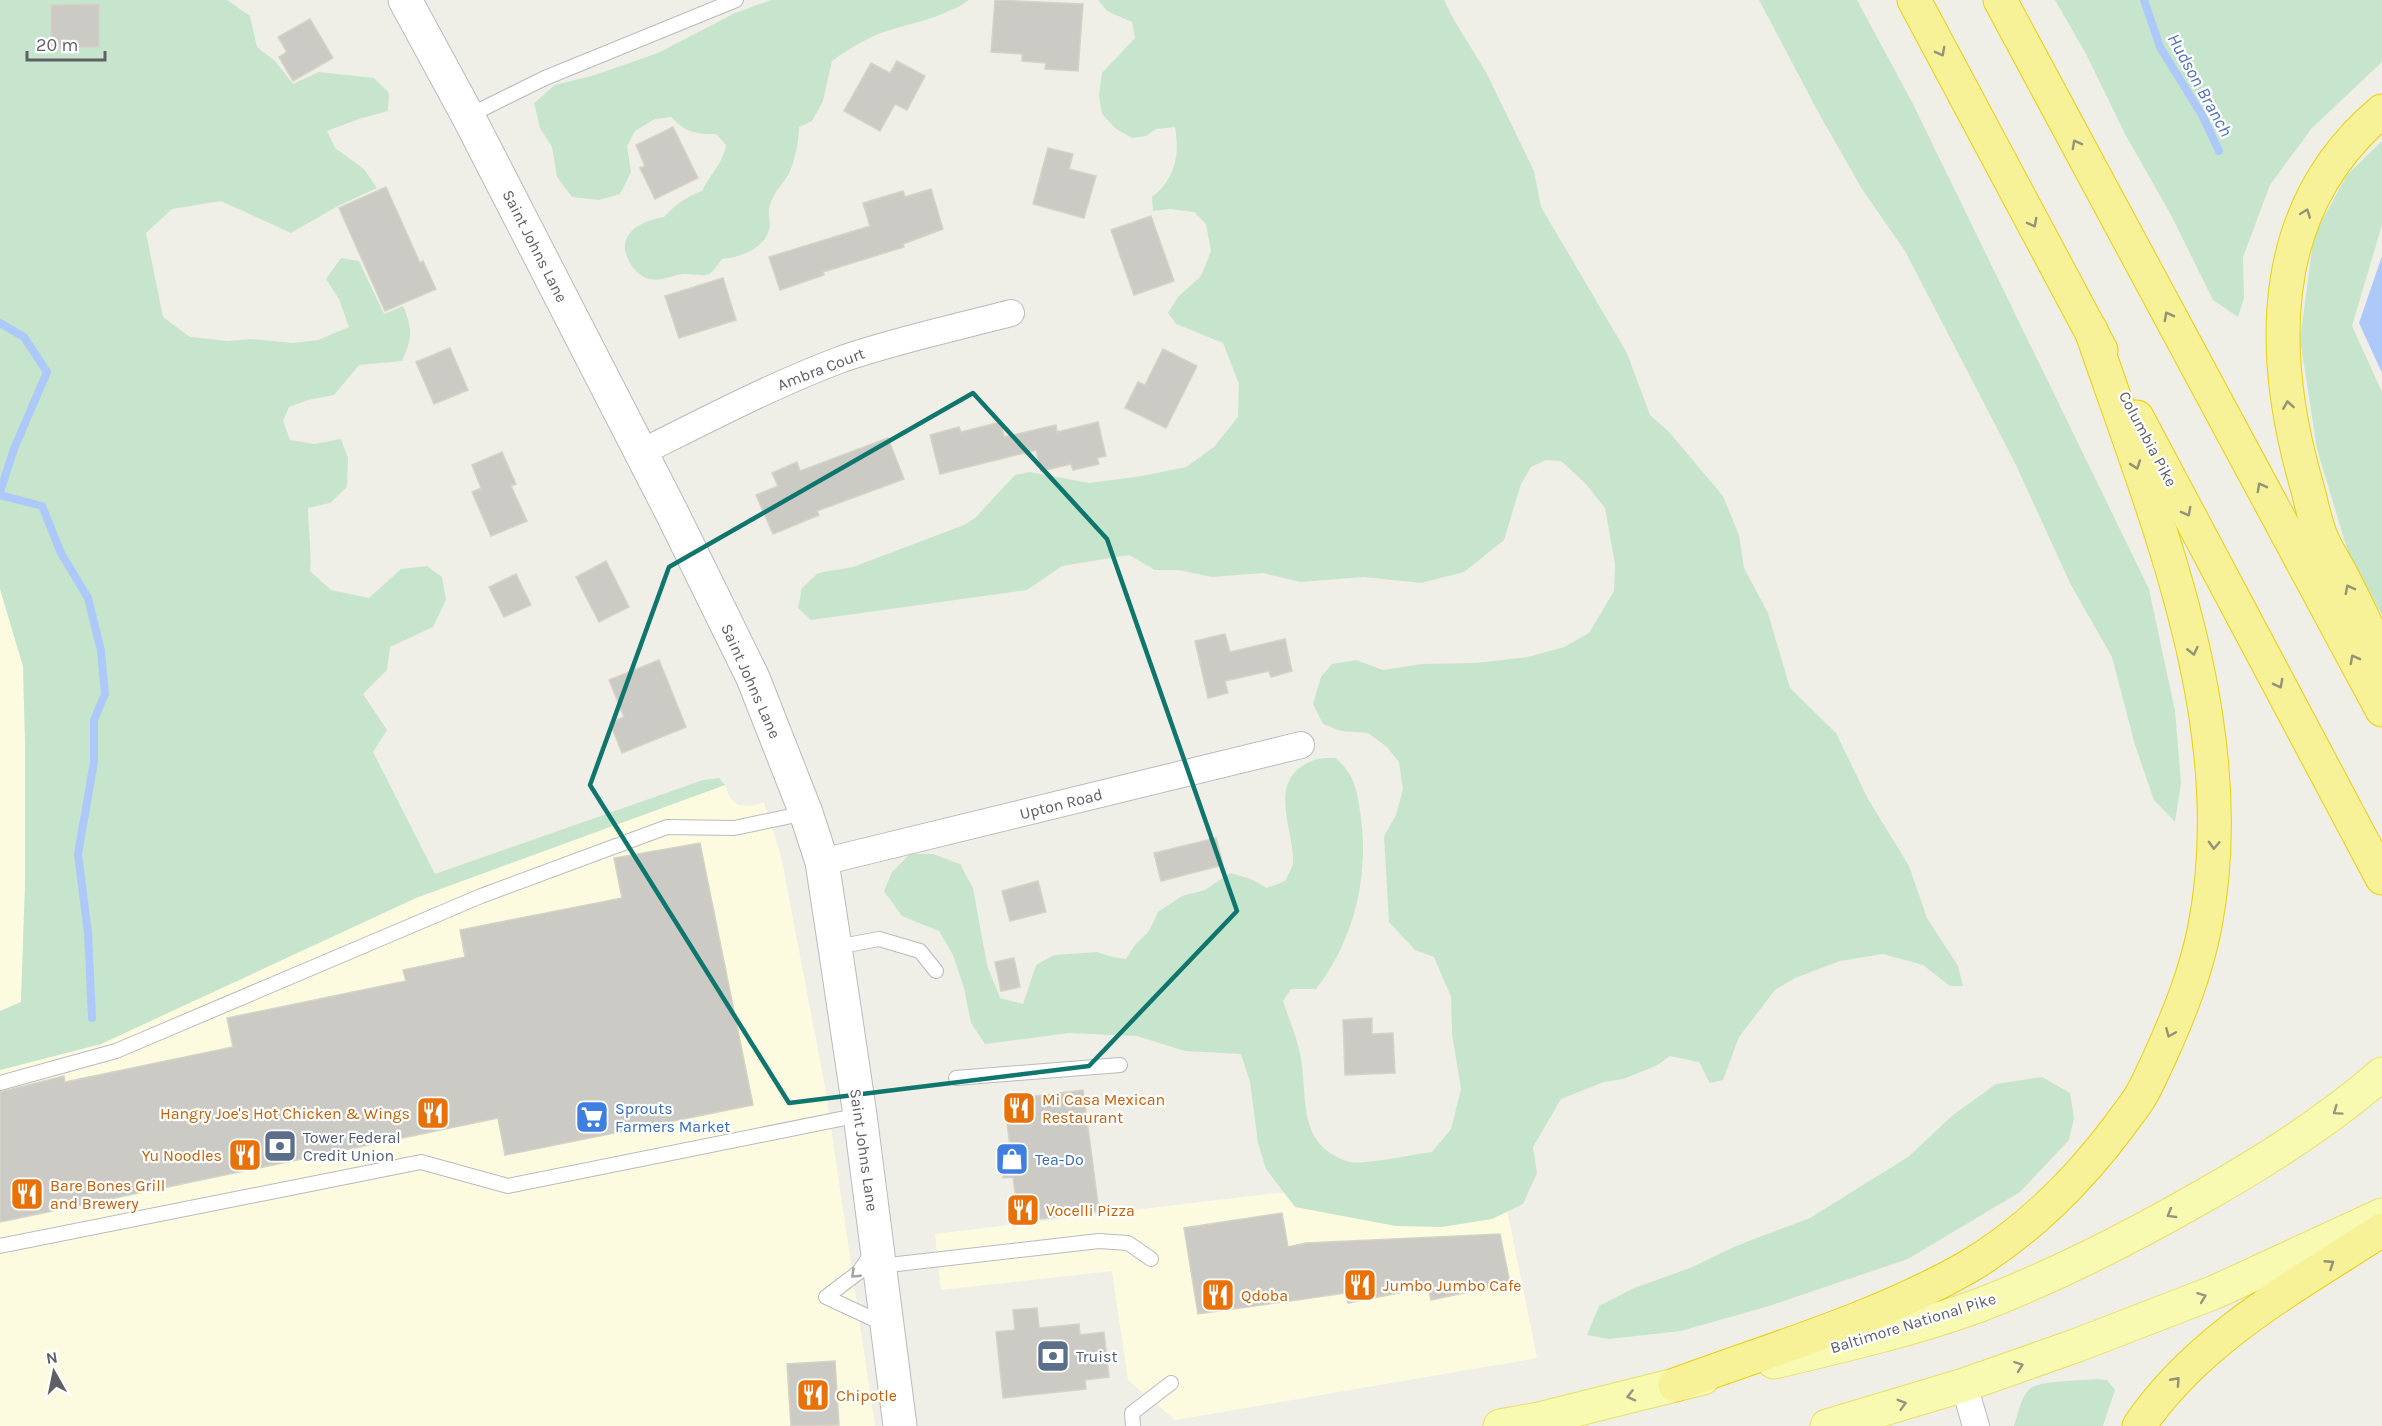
<svg xmlns="http://www.w3.org/2000/svg" width="2382" height="1426" font-family="Karla,sans-serif">
	<style>
		.commercial { fill: #fcfbe0 }
		.green { fill: #c6e5cc }
		.water { fill: #adc9fa }
		.lines { fill: none; stroke-linecap: round; stroke-linejoin: round }
		.stream { stroke: #adc9fa; stroke-width: 8 }
		.building { fill: #cbcac4; stroke: #d4d3c6; stroke-width: 1.5 }
		.service-casing { stroke: #b9bac0; stroke-width: 16 }
		.minor-casing { stroke: #b9bac0; stroke-width: 28 }
		.tertiary-casing { stroke: #b9bac0; stroke-width: 35 }
		.primary-casing { stroke: #e9df67; stroke-width: 35 }
		.motorway-casing { stroke: #e9d00e; stroke-width: 35 }
		.service { stroke: #fff; stroke-width: 14 }
		.minor { stroke: #fff; stroke-width: 26 }
		.tertiary { stroke: #fff; stroke-width: 33 }
		.primary { stroke: #f8fab2; stroke-width: 33 }
		.motorway { stroke: #f7f197; stroke-width: 33 }
		.oneway { stroke: #949377 }
		.oneway2 { stroke: #959681 }
		.oneway3 { stroke: #9fa0a3 }
		.marked { fill: none; stroke: #0f766e; stroke-width: 4.5; stroke-linejoin: round }
		.labels { text-anchor: middle; dominant-baseline: central; stroke-width: 4.5; stroke-linejoin: round; paint-order: stroke }
		.street-label { font-size: 16px; fill: #5f6066; stroke: #fff }
		.food-label { font-size: 16px; fill: #c56008; stroke: #fff; text-anchor: start }
		.shop-label { font-size: 16px; fill: #366cbe; stroke: #fff; text-anchor: start }
		.service-label { font-size: 16px; fill: #4e5e75; stroke: #fff; text-anchor: start }
		.water-label { font-size: 18px; font-style: italic; fill: #506fbd; stroke: #fff }
	</style>
	<rect width="100%" height="100%" fill="#f0efe7"/>
	<g class="commercial">
		<path d="M 0,589 L 23,666 L 25,741 L 25,885 L 21,1002 L 0,1011 Z"/>
		<path d="M 725,785 L 730,798 L 738,805 L 751,806 L 764,802 L 781,856 L 825,1087 L 875,1426 L 0,1426 L 0,1070 L 101,1044 L 416,898 Z"/>
		<path d="M 1277,1193 L 1504,1195 L 1537,1358 L 1175,1420 L 1128,1380 L 1112,1271 L 941,1290 L 935,1234 Z"/>
	</g>
	<g class="green">
		<path d="M 0,0 L 227,0 L 250,16 L 257,47 L 275,61 L 293,84 L 319,72 L 374,78 L 389,93 L 388,111 L 359,119 L 327,131 L 335,148 L 364,169 L 377,188 L 338,206 L 291,233 L 221,201 L 172,209 L 146,233 L 163,317 L 190,337 L 228,341 L 251,339 L 293,343 L 318,340 L 349,327 L 339,299 L 326,279 L 341,258 L 359,261 L 384,314 L 403,306 C 413,328 412,340 402,361 L 359,365 L 334,395 L 308,400 L 289,407 L 283,421 L 290,440 L 314,444 L 341,439 L 348,458 L 347,487 L 330,503 L 308,508 C 308,530 312,550 310,571 L 331,590 L 369,598 L 401,569 L 427,566 L 442,577 L 446,600 L 433,627 L 390,647 L 387,670 L 363,694 L 387,730 L 373,752 L 435,874 L 703,780 L 719,778 L 725,785 L 416,898 L 101,1044 L 0,1070 L 0,1011 L 21,1002 L 25,885 L 25,741 L 23,666 L 0,589 Z"/>
		<path d="M 771,0 L 969,0 C 944,18 910,23 881,33 C 864,40 846,50 832,61 L 823,101 L 812,121 L 799,127 C 799,140 794,166 787,177 C 781,186 773,193 770,205 C 766,217 775,225 764,240 C 753,253 738,257 722,259 C 706,283 706,273 683,274 C 671,275 662,282 650,279 C 643,278 636,272 632,266 C 612,237 638,221 664,217 C 676,204 686,197 702,191 C 710,174 723,164 726,145 L 716,134 C 694,134 687,133 671,117 L 655,119 L 635,131 L 627,146 L 631,172 L 620,194 L 599,200 L 572,197 L 557,177 L 552,147 L 540,128 L 534,103 L 555,85 L 595,75 L 658,53 L 735,13 Z"/>
		<path d="M 1098,0 L 1444,0 L 1454,20 L 1486,72 L 1534,171 L 1541,207 L 1627,353 L 1650,415 L 1669,432 L 1723,496 L 1739,535 L 1744,568 L 1768,613 L 1790,688 L 1836,733 L 1868,799 L 1909,866 L 1927,918 L 1958,966 L 1963,986 L 1950,986 L 1923,965 L 1883,954 L 1840,961 L 1795,978 L 1775,990 L 1739,1037 L 1723,1080 L 1710,1083 L 1699,1062 L 1670,1056 L 1656,1066 L 1623,1079 L 1604,1082 L 1561,1099 L 1533,1147 L 1537,1173 L 1523,1204 L 1492,1219 L 1442,1227 L 1396,1226 L 1295,1207 L 1266,1169 L 1258,1143 L 1250,1082 L 1241,1054 L 1185,1051 L 1137,1036 L 1069,1033 L 985,1044 L 971,1023 L 964,988 L 953,955 L 939,931 L 902,916 L 884,891 L 892,872 L 910,854 L 933,854 L 960,864 L 973,888 L 987,965 L 1000,998 L 1023,1004 L 1036,965 L 1054,955 L 1097,952 L 1112,957 L 1126,959 L 1135,945 L 1149,931 L 1158,912 L 1182,896 L 1205,890 L 1230,873 L 1251,879 L 1267,888 L 1285,881 C 1288,875 1294,866 1293,859 C 1293,830 1271,788 1301,767 C 1314,758 1321,758 1336,758 C 1340,762 1345,767 1348,772 C 1356,783 1358,798 1360,811 C 1370,873 1355,939 1316,989 L 1291,989 L 1283,1001 C 1289,1020 1298,1039 1301,1059 C 1308,1101 1297,1146 1350,1162 C 1363,1165 1416,1154 1432,1152 L 1451,1129 L 1461,1089 L 1452,1034 L 1451,997 L 1434,957 L 1415,950 L 1389,922 L 1384,836 L 1396,815 L 1403,789 L 1399,762 L 1387,747 L 1368,733 L 1341,731 L 1323,724 L 1313,704 L 1321,677 L 1332,664 L 1356,660 L 1383,670 L 1422,664 L 1476,663 L 1528,657 L 1564,647 L 1589,633 L 1614,591 L 1615,564 L 1605,508 L 1586,484 L 1561,461 L 1546,460 L 1531,467 L 1521,484 L 1504,540 L 1464,572 L 1421,583 L 1364,577 L 1300,582 L 1263,573 L 1212,577 L 1178,570 L 1155,570 L 1129,555 L 1062,566 L 1027,590 L 811,620 L 798,608 L 802,588 L 818,573 L 853,567 L 964,525 L 975,518 L 1015,475 L 1030,472 L 1089,483 L 1142,476 L 1186,467 L 1214,447 L 1238,417 L 1239,384 L 1223,343 L 1176,324 L 1168,313 L 1178,297 L 1201,276 L 1211,251 L 1206,224 L 1194,212 L 1170,209 L 1153,211 L 1152,197 C 1175,179 1180,156 1175,127 L 1156,129 L 1146,136 L 1132,138 L 1116,129 L 1102,114 L 1099,96 L 1102,73 L 1135,38 L 1132,22 L 1107,11 Z"/>
		<path d="M 1759,0 L 1857,0 L 1913,104 L 2149,589 L 2175,711 L 2181,783 L 2175,822 L 2154,800 L 2135,745 L 2112,657 L 2071,585 L 2015,463 L 1905,251 L 1862,189 L 1817,110 Z"/>
		<path d="M 2055,0 L 2382,0 L 2382,62 L 2312,128 L 2270,185 L 2243,257 L 2244,298 L 2238,317 L 2213,300 L 2171,215 L 2125,134 L 2086,54 Z"/>
		<path d="M 2382,141 L 2382,225 L 2352,326 L 2382,392 L 2382,615 L 2348,552 L 2317,449 L 2300,339 L 2314,235 L 2347,175 Z"/>
		<path d="M 2042,1077 L 2070,1093 L 2074,1118 L 2069,1140 L 2020,1192 L 1908,1259 L 1769,1306 L 1681,1331 L 1609,1339 L 1587,1335 L 1599,1306 L 1634,1288 L 1690,1268 L 1736,1246 L 1810,1218 L 1908,1157 L 1953,1115 L 1996,1084 Z"/>
		<path d="M 2097,1379 L 2107,1380 L 2115,1390 L 2103,1426 L 2014,1426 C 2018,1415 2021,1395 2031,1388 C 2042,1380 2082,1381 2097,1379 Z"/>
	</g>
	<path class="water" d="M 2382,256 L 2382,373 L 2359,323 Z"/>
	<g class="lines">
		<g class="stream">
			<path d="M 2144,0 L 2160,47 L 2202,115 L 2219,151"/>
			<path d="M 0,323 L 24,337 L 47,372 L 14,449 L 0,492"/>
			<path d="M 0,495 L 42,506 L 61,553 L 88,598 L 101,651 L 105,694 L 94,720 L 94,762 L 78,854 L 88,933 L 92,1018"/>
		</g>
	</g>
	<g class="building">
		<path d="M 995,0 L 1083,4 L 1078,71 L 1045,69 L 1046,63 L 1022,61 L 1022,54 L 991,52 Z"/>
		<path d="M 99,4 L 99,47 L 51,48 L 51,5 Z"/>
		<path d="M 310,19 L 333,58 L 293,81 L 279,57 L 287,52 L 278,37 Z"/>
		<path d="M 897,61 L 925,76 L 907,110 L 895,104 L 880,131 L 844,111 L 871,63 L 890,73 Z"/>
		<path d="M 673,127 L 698,178 L 655,199 L 640,168 L 645,166 L 636,145 Z"/>
		<path d="M 1048,148 L 1073,154 L 1069,169 L 1096,176 L 1084,218 L 1033,204 Z"/>
		<path d="M 386,187 L 420,263 L 423,261 L 436,289 L 385,311 L 339,208 Z"/>
		<path d="M 931,189 L 943,229 L 903,244 L 904,247 L 823,272 L 824,275 L 780,290 L 769,257 L 870,226 L 863,203 L 903,191 L 905,197 Z"/>
		<path d="M 1151,216 L 1174,281 L 1134,295 L 1111,230 Z"/>
		<path d="M 723,278 L 736,320 L 679,338 L 665,296 Z"/>
		<path d="M 450,348 L 468,390 L 434,404 L 416,362 Z"/>
		<path d="M 1163,349 L 1197,366 L 1166,428 L 1125,408 L 1138,382 L 1145,385 Z"/>
		<path d="M 1001,422 L 1004,437 L 1056,425 L 1057,432 L 1098,422 L 1106,456 L 1097,458 L 1099,464 L 1073,470 L 1071,464 L 1041,471 L 1036,450 L 940,474 L 930,435 L 959,427 L 961,432 Z"/>
		<path d="M 888,438 L 904,479 L 817,511 L 819,515 L 773,534 L 756,495 L 778,486 L 772,473 L 797,462 L 800,471 Z"/>
		<path d="M 502,452 L 516,484 L 511,486 L 527,521 L 491,536 L 472,492 L 481,488 L 472,465 Z"/>
		<path d="M 606,561 L 629,607 L 599,622 L 576,577 Z"/>
		<path d="M 516,574 L 531,605 L 504,617 L 489,587 Z"/>
		<path d="M 1225,634 L 1230,652 L 1285,639 L 1292,671 L 1271,677 L 1269,671 L 1225,681 L 1228,693 L 1208,698 L 1195,641 Z"/>
		<path d="M 659,660 L 686,727 L 622,753 L 610,723 L 624,717 L 609,680 Z"/>
		<path d="M 1216,838 L 1223,865 L 1161,881 L 1154,853 Z"/>
		<path d="M 700,843 L 753,1105 L 505,1155 L 498,1118 L 0,1222 L 0,1092 L 64,1076 L 65,1082 L 233,1047 L 227,1018 L 406,981 L 403,970 L 465,957 L 460,930 L 622,898 L 614,858 Z"/>
		<path d="M 1038,881 L 1046,912 L 1010,921 L 1002,891 Z"/>
		<path d="M 1014,958 L 1020,987 L 1001,991 L 995,962 Z"/>
		<path d="M 1372,1018 L 1372,1034 L 1393,1033 L 1395,1073 L 1345,1075 L 1343,1020 Z"/>
		<path d="M 1083,1090 L 1099,1211 L 1019,1222 L 1013,1177 L 1003,1178 L 999,1148 L 1010,1146 L 1004,1100 Z"/>
		<path d="M 1282,1213 L 1288,1247 L 1306,1243 L 1500,1234 L 1510,1283 L 1431,1300 L 1428,1287 L 1348,1303 L 1346,1293 L 1198,1314 L 1184,1228 Z"/>
		<path d="M 1037,1308 L 1039,1328 L 1079,1324 L 1080,1335 L 1104,1332 L 1109,1377 L 1085,1380 L 1086,1389 L 1003,1398 L 996,1332 L 1015,1330 L 1013,1310 Z"/>
		<path d="M 835,1361 L 839,1425 L 791,1426 L 787,1364 Z"/>
	</g>
	<g class="lines">
		<defs>
			<g id="service">
				<path d="M 468,116 L 545,78 L 736,0"/>
				<path d="M 836,947 L 879,939 L 920,951 L 936,971"/>
				<path d="M 956,1078 L 1120,1065"/>
				<path d="M 0,1083 L 116,1051 L 481,896 L 667,827 L 734,828 L 806,813"/>
				<path d="M 0,1246 L 421,1162 L 508,1186 L 860,1115"/>
				<path d="M 873,1251 L 859,1272 L 826,1297 L 884,1324"/>
				<path d="M 880,1266 L 1099,1241 L 1128,1243 L 1151,1259"/>
				<path d="M 1133,1426 L 1132,1413 L 1171,1383"/>
			</g>
			<g id="minor">
				<path d="M 642,452 C 708,419 773,385 842,359 C 897,340 954,328 1011,313"/>
				<path d="M 822,862 L 1301,745"/>
				<path d="M 1964,1385 L 1976,1426"/>
			</g>
			<path id="tertiary" d="M 405,0 L 468,116 L 671,511 L 753,678 L 806,813 L 822,862 L 835,947 L 860,1115 L 900,1426"/>
			<g id="primary">
				<path d="M 1774,1362 C 1842,1346 1915,1329 1980,1305 C 2055,1276 2128,1239 2198,1199 C 2262,1163 2326,1123 2382,1074"/>
				<path d="M 1500,1426 L 1539,1419 L 1703,1378"/>
				<path d="M 1827,1426 L 1964,1385 L 2075,1346 L 2215,1292 L 2382,1215"/>
			</g>
			<g id="motorway">
				<path d="M 1914,0 L 2101,350"/>
				<path d="M 2000,0 L 2382,710"/>
				<path d="M 2382,111 C 2269,206 2268,345 2304,476 C 2310,495 2313,515 2320,534 C 2325,548 2334,561 2341,574 C 2356,603 2370,631 2382,661"/>
				<path d="M 2137,417 L 2382,878"/>
				<path d="M 1675,1385 C 1772,1349 1876,1319 1966,1268 C 2026,1233 2079,1180 2120,1125 C 2126,1116 2134,1107 2140,1097 C 2147,1086 2152,1073 2158,1061 C 2178,1017 2196,973 2205,926 C 2244,723 2155,518 2091,330"/>
				<path d="M 2139,1426 C 2199,1338 2294,1287 2382,1230"/>
			</g>
		</defs>
		<use href="#service" class="service-casing"/>
		<use href="#minor" class="minor-casing"/>
		<use href="#tertiary" class="tertiary-casing"/>
		<use href="#primary" class="primary-casing"/>
		<use href="#motorway" class="motorway-casing"/>
		<use href="#service" class="service"/>
		<use href="#minor" class="minor"/>
		<use href="#tertiary" class="tertiary"/>
		<use href="#primary" class="primary"/>
		<use href="#motorway" class="motorway"/>
	</g>
	<defs><path id="oneway-chevron" d="M-2-3.5L2.5 0L-2 3.5" fill="none" stroke-width="1.6" stroke-linecap="round" stroke-linejoin="round" transform="scale(1.5)"/></defs>
	<g class="oneway">
		<use href="#oneway-chevron" transform="translate(1941 52) rotate(62)"/>
		<use href="#oneway-chevron" transform="translate(2076 144) rotate(-118)"/>
		<use href="#oneway-chevron" transform="translate(2306 213) rotate(-69)"/>
		<use href="#oneway-chevron" transform="translate(2033 223) rotate(62)"/>
		<use href="#oneway-chevron" transform="translate(2168 316) rotate(-118)"/>
		<use href="#oneway-chevron" transform="translate(2288 405) rotate(-99)"/>
		<use href="#oneway-chevron" transform="translate(2136 465) rotate(71)"/>
		<use href="#oneway-chevron" transform="translate(2261 487) rotate(-118)"/>
		<use href="#oneway-chevron" transform="translate(2187 512) rotate(62)"/>
		<use href="#oneway-chevron" transform="translate(2349 589) rotate(-118)"/>
		<use href="#oneway-chevron" transform="translate(2193 651) rotate(77)"/>
		<use href="#oneway-chevron" transform="translate(2354 659) rotate(-118)"/>
		<use href="#oneway-chevron" transform="translate(2279 684) rotate(62)"/>
		<use href="#oneway-chevron" transform="translate(2214 845) rotate(92)"/>
		<use href="#oneway-chevron" transform="translate(2170 1033) rotate(113)"/>
		<use href="#oneway-chevron" transform="translate(2330 1264) rotate(-33)"/>
		<use href="#oneway-chevron" transform="translate(2176 1381) rotate(-48)"/>
	</g>
	<g class="oneway2">
		<use href="#oneway-chevron" transform="translate(2337 1111) rotate(145)"/>
		<use href="#oneway-chevron" transform="translate(2171 1214) rotate(150)"/>
		<use href="#oneway-chevron" transform="translate(2202 1297) rotate(-21)"/>
		<use href="#oneway-chevron" transform="translate(2019 1366) rotate(-20)"/>
		<use href="#oneway-chevron" transform="translate(1631 1396) rotate(166)"/>
		<use href="#oneway-chevron" transform="translate(1902 1404) rotate(-16)"/>
	</g>
	<use class="oneway3" href="#oneway-chevron" transform="translate(855 1274) rotate(136)"/>
	<path class="marked" d="M 973,393 L 1107,539 L 1237,911 L 1089,1066 L 789,1103 L 590,785 L 669,567 Z"/>
	<defs>
		<symbol id="restaurant-square" viewBox="-11 -11 22 22"><rect x="-9" y="-9" width="18" height="18" rx="4" fill="#e8710a" stroke="#fff"/><path d="M-5-6h1v4h1v-4h1v4h1v-4h1v5L-1.5 .5V6h-2V.5L-5-1ZM5-6V6H3V1.5H1.5Q1.5-4 5-6Z" fill="#fff"/></symbol>
		<symbol id="supermarket-square" viewBox="-11 -11 22 22"><rect x="-9" y="-9" width="18" height="18" rx="4" fill="#3f7fe0" stroke="#fff"/><path d="M-6-5.5h2.5l.6 2H6L4.5 2H-2.5L-4.4-4H-6ZM-1.5 3.2a1.3 1.3 0 1 0 .1 0ZM3 3.2a1.3 1.3 0 1 0 .1 0Z" fill="#fff"/></symbol>
		<symbol id="bank-square" viewBox="-11 -11 22 22"><rect x="-9" y="-9" width="18" height="18" rx="4" fill="#5c6f8a" stroke="#fff"/><path d="M-6-4H6V4H-6ZM0-2.3a2.3 2.3 0 1 0 0 4.6a2.3 2.3 0 1 0 0-4.6Z" fill="#fff"/></symbol>
		<symbol id="shop-square" viewBox="-11 -11 22 22"><rect x="-9" y="-9" width="18" height="18" rx="4" fill="#3f7fe0" stroke="#fff"/><path d="M-5-2.5h2.3a2.7 3.5 0 0 1 5.4 0H5L5.5 6h-11ZM-1.5-2.5h3a1.5 2.3 0 0 0-3 0Z" fill="#fff"/></symbol>
	</defs>
	<g fill-rule="evenodd">
		<use href="#restaurant-square" x="1000" y="1089" width="38" height="38"/>
		<use href="#restaurant-square" x="414" y="1094" width="38" height="38"/>
		<use href="#supermarket-square" x="573" y="1098" width="38" height="38"/>
		<use href="#bank-square" x="261" y="1127" width="38" height="38"/>
		<use href="#restaurant-square" x="226" y="1136" width="38" height="38"/>
		<use href="#shop-square" x="993" y="1140" width="38" height="38"/>
		<use href="#restaurant-square" x="8" y="1175" width="38" height="38"/>
		<use href="#restaurant-square" x="1004" y="1191" width="38" height="38"/>
		<use href="#restaurant-square" x="1341" y="1266" width="38" height="38"/>
		<use href="#restaurant-square" x="1199" y="1276" width="38" height="38"/>
		<use href="#bank-square" x="1034" y="1337" width="38" height="38"/>
		<use href="#restaurant-square" x="794" y="1376" width="38" height="38"/>
	</g>
	<g class="labels">
		<g class="street-label">
			<text transform="translate(535 246) rotate(63)">Saint Johns Lane</text>
			<text transform="translate(821 369) rotate(-21)">Ambra Court</text>
			<text transform="translate(2148 439) rotate(62)">Columbia Pike</text>
			<text transform="translate(751 681) rotate(66)">Saint Johns Lane</text>
			<text transform="translate(1061 804) rotate(-14)">Upton Road</text>
			<text transform="translate(864 1150) rotate(82)">Saint Johns Lane</text>
			<text transform="translate(1913 1323) rotate(-17)">Baltimore National Pike</text>
		</g>
		<g class="food-label">
			<text x="1042" y="1099">Mi Casa Mexican<tspan x="1042" dy="18">Restaurant</tspan></text>
			<text x="410" y="1113" text-anchor="end">Hangry Joe's Hot Chicken &amp; Wings</text>
			<text x="222" y="1155" text-anchor="end">Yu Noodles</text>
			<text x="50" y="1185">Bare Bones Grill<tspan x="50" dy="18">and Brewery</tspan></text>
			<text x="1046" y="1210">Vocelli Pizza</text>
			<text x="1383" y="1285">Jumbo Jumbo Cafe</text>
			<text x="1241" y="1295">Qdoba</text>
			<text x="836" y="1395">Chipotle</text>
		</g>
		<g class="shop-label">
			<text x="615" y="1108">Sprouts<tspan x="615" dy="18">Farmers Market</tspan></text>
			<text x="1035" y="1159">Tea-Do</text>
		</g>
		<g class="service-label">
			<text x="303" y="1137">Tower Federal<tspan x="303" dy="18">Credit Union</tspan></text>
			<text x="1076" y="1356">Truist</text>
		</g>
		<g class="water-label">
			<text transform="translate(2200 85) rotate(61)">Hudson Branch</text>
		</g>
	</g>
	<g transform="translate(54 1372) rotate(351)" stroke="#ffffff" stroke-width="4.5" paint-order="stroke">
	<path d="M0-4.5L10 22L0 15L-10 22Z" fill="#5f6066"/>
	<text y="-9" font-size="16" font-weight="bold" text-anchor="middle" fill="#5f6066">N</text>
	</g>
	<path d="M27 51v9h78v-9" fill="none" stroke="#5f6066" stroke-width="3"/>
	<text x="36" y="51" font-size="18" fill="#5f6066" stroke="#ffffff" stroke-width="4.5" paint-order="stroke">20 m</text>
</svg>
